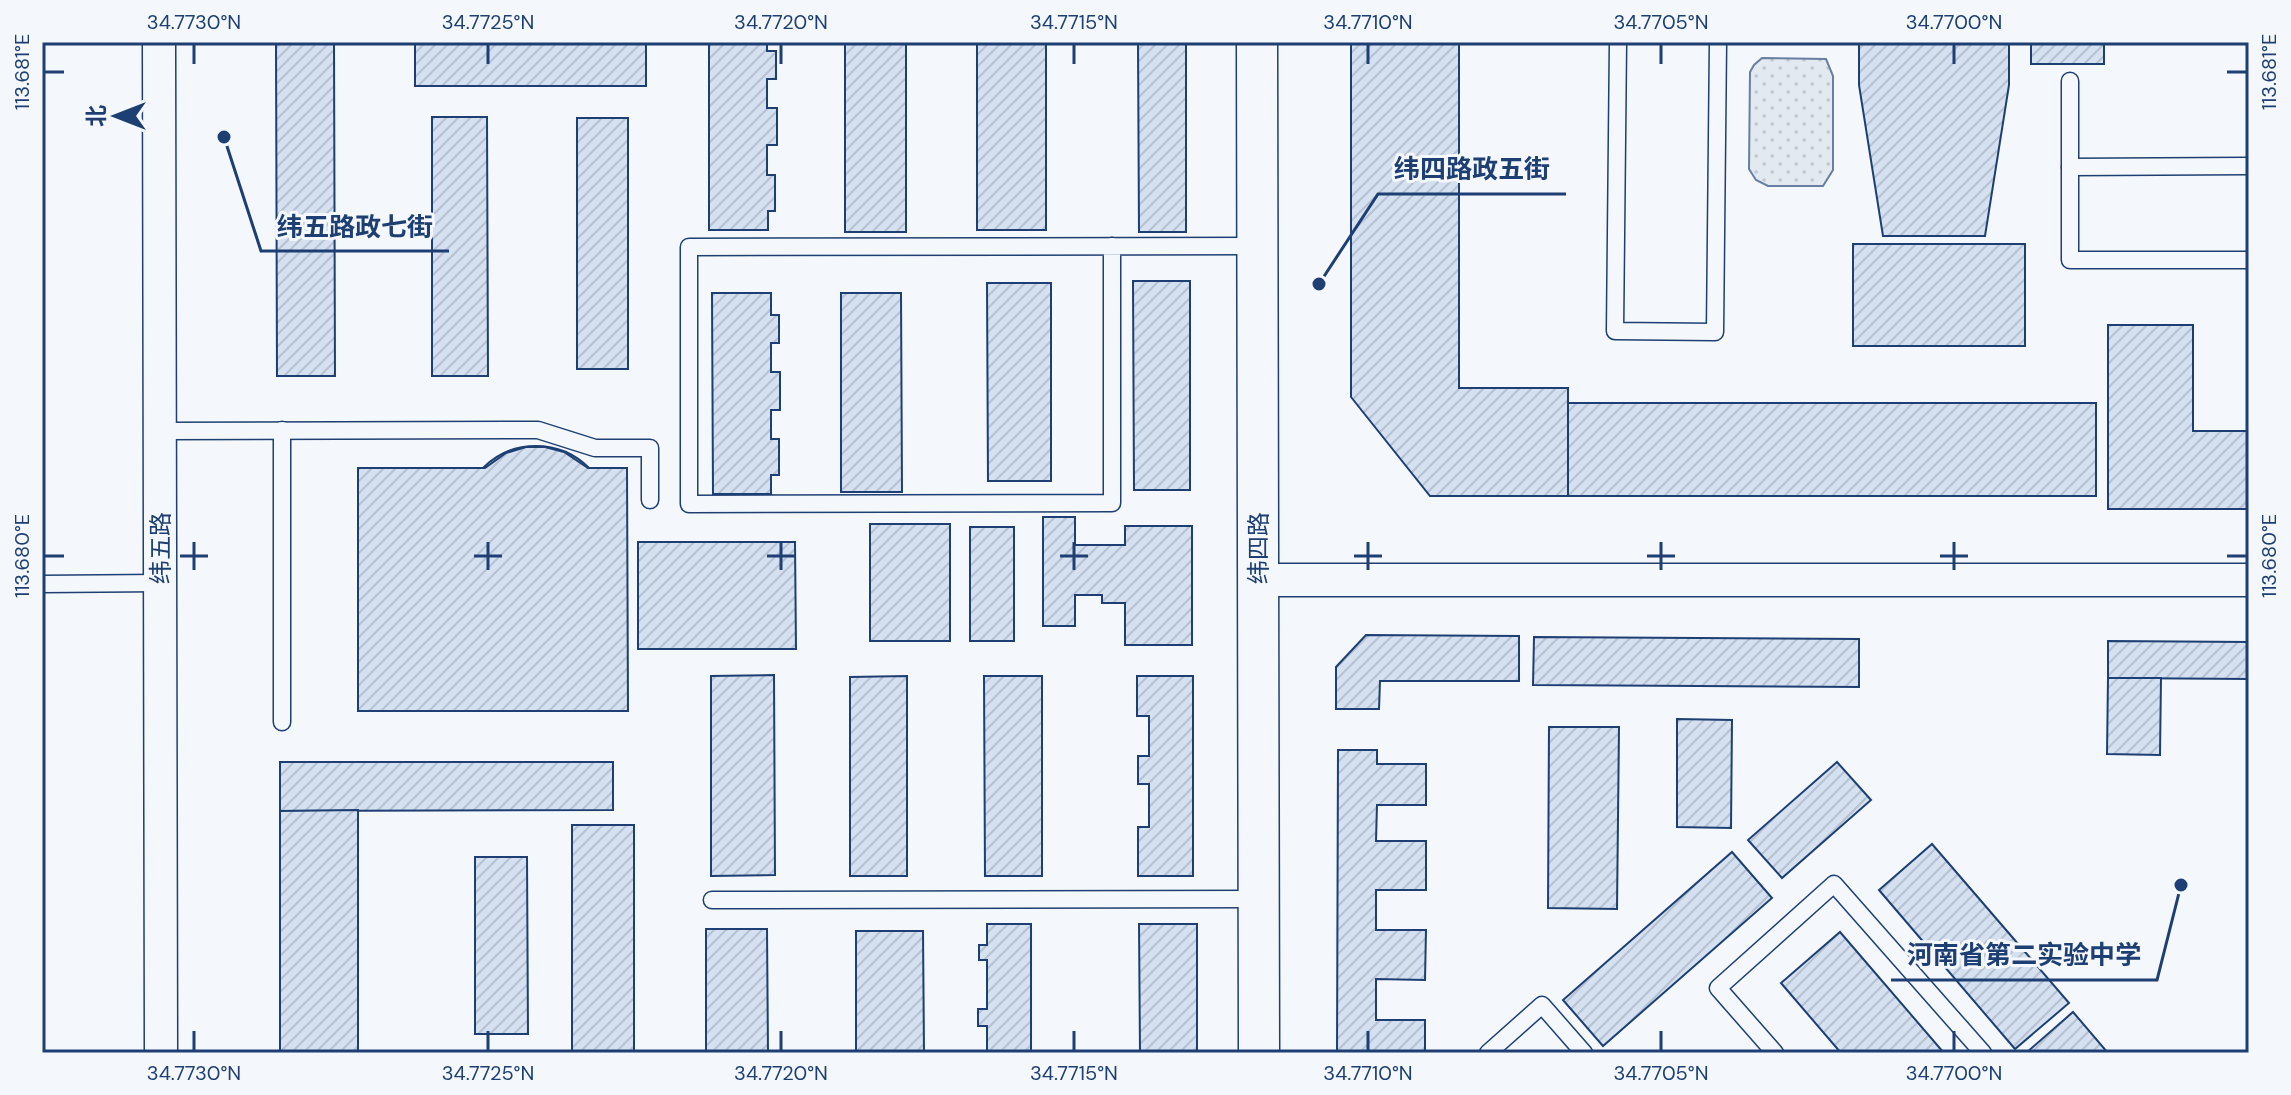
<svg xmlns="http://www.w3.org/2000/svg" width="2291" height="1095" font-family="'DM Sans','Noto Sans SC',sans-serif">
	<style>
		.grass { fill: url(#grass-dots); stroke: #687fa3; stroke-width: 2 }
		.building { fill: url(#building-hatch); stroke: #1d3f73; stroke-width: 2 }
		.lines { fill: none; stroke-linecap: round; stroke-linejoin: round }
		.service-casing { stroke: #1d3f73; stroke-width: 19 }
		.minor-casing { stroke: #1d3f73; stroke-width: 35 }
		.tertiary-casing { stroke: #1d3f73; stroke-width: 43 }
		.service { stroke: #f4f7fb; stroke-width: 16 }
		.minor { stroke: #f4f7fb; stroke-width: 32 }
		.tertiary { stroke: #f4f7fb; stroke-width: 40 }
		.ticks { fill: none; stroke: #1d3f73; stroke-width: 3 }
		.labels { text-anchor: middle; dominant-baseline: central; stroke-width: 6; stroke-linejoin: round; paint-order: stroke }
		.street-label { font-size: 24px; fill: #1d3f73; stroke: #f4f7fb }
		.leader { fill: none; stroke: #1d3f73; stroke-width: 3 }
		.callout-dot { fill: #1d3f73; stroke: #f4f7fb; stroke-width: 3 }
		.callout-label { font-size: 26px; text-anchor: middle; font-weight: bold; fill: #1d3f73; stroke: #f4f7fb; stroke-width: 6; stroke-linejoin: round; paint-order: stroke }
		.neatline { fill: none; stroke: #1d3f73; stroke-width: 3 }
		.ticks-label { font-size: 20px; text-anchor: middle; fill: #1d3f73 }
	</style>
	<defs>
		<pattern id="grass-dots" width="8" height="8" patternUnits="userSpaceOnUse" patternTransform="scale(2)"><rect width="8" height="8" fill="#e3e9f0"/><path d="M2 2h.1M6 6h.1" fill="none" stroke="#c2c9d1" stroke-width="1.8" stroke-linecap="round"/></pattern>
		<pattern id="building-hatch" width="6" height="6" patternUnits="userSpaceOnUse" patternTransform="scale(2)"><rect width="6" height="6" fill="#d5e0f0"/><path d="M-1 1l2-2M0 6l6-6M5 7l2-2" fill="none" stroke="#b6c1d1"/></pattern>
	</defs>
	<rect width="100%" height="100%" fill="#f4f7fb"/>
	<path class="grass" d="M 1762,58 L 1826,59 L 1833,76 L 1833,170 L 1823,186 L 1768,186 L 1756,180 L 1749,169 L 1750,72 L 1754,65 Z"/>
	<g class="building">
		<path d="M 276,42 L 334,42 L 335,376 L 277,376 Z"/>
		<rect x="415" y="42" width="231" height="44"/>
		<path d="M 709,42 L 767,42 L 767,51 L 776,51 L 776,79 L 767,79 L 767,108 L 777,108 L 777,145 L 767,145 L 767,175 L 775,175 L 775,211 L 768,211 L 768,230 L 709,230 Z"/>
		<rect x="845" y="42" width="61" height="190"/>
		<rect x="977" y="42" width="69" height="188"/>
		<path d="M 1138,42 L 1186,42 L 1186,232 L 1139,232 Z"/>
		<path d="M 1351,42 L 1459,42 L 1459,388 L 1568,388 L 1568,496 L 1430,496 L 1351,397 Z"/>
		<path d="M 1859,42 L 2104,42 L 2104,64 L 2031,64 L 2031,43 L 2009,43 L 2009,85 L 1985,236 L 1883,236 L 1859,85 Z"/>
		<path d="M 432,117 L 487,117 L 488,376 L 432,376 Z"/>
		<rect x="577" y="118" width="51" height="251"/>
		<rect x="1853" y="244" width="172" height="102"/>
		<path d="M 1133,281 L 1190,281 L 1190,490 L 1134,490 Z"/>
		<path d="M 987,283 L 1051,283 L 1051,481 L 988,481 Z"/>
		<path d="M 712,293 L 771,293 L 771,315 L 779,315 L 779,343 L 771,343 L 771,372 L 780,372 L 780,410 L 771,410 L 771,439 L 779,439 L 779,475 L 771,475 L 771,494 L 713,494 Z"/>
		<path d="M 841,293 L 901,293 L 902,492 L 841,492 Z"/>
		<path d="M 2108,325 L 2193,325 L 2193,431 L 2249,431 L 2249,509 L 2108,509 Z"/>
		<rect x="1568" y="403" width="528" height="93"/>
		<circle cx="536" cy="521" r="75"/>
		<path d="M 526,447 L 545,447 L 564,452 L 588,468 L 627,468 L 628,711 L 358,711 L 358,468 L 485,468 L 506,453 Z"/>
		<path d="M 1043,517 L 1075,517 L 1075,545 L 1125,545 L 1125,526 L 1192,526 L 1192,645 L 1125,645 L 1125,603 L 1102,603 L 1102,595 L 1075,595 L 1075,626 L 1043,626 Z"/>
		<rect x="870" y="524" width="80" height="117"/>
		<rect x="970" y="527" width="44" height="114"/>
		<path d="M 638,542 L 795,542 L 796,649 L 638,649 Z"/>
		<path d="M 1366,635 L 1519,636 L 1519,681 L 1380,681 L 1379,709 L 1336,709 L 1336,667 Z"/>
		<path d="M 1534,637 L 1859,639 L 1859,687 L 1533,685 Z"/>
		<path d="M 2108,641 L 2249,642 L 2249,679 L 2108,678 Z"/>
		<path d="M 774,675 L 775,875 L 711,876 L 711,676 Z"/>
		<path d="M 907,676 L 907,876 L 850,876 L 850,677 Z"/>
		<path d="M 984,676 L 1042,676 L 1042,876 L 985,876 Z"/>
		<path d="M 1137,676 L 1193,676 L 1193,876 L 1138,876 L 1138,827 L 1149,827 L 1149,784 L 1138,784 L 1138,756 L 1149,756 L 1149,716 L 1137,716 Z"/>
		<path d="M 2108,678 L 2161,678 L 2160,755 L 2107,754 Z"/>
		<path d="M 1677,719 L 1732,720 L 1731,828 L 1677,827 Z"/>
		<path d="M 1549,727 L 1619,727 L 1617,909 L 1548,908 Z"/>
		<path d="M 1338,750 L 1377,750 L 1377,764 L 1426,764 L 1426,805 L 1377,805 L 1376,841 L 1426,841 L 1426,890 L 1376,890 L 1376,930 L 1426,930 L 1425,980 L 1376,979 L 1376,1020 L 1425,1020 L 1425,1053 L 1337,1053 Z"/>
		<path d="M 280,762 L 613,762 L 613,810 L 280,811 Z"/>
		<path d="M 1837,762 L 1871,800 L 1782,878 L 1748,840 Z"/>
		<path d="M 358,810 L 358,1053 L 280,1053 L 280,811 Z"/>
		<rect x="572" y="825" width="62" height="228"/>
		<path d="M 1932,844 L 2069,1003 L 2015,1049 L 1879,890 Z"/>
		<path d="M 1732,852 L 1772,898 L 1603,1046 L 1563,1000 Z"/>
		<path d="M 475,857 L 527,857 L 528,1034 L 475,1034 Z"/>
		<path d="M 987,924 L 1031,924 L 1031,1053 L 987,1053 L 987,1026 L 978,1026 L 978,1009 L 987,1009 L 987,960 L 979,960 L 979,945 L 987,945 Z"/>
		<path d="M 1139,924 L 1197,924 L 1197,1053 L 1140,1053 Z"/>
		<path d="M 706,929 L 767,929 L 768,1053 L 706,1053 Z"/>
		<path d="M 856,931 L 923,931 L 924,1053 L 856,1053 Z"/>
		<path d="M 1840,932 L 1944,1053 L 1841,1053 L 1781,983 Z"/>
		<path d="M 2073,1012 L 2108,1053 L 2026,1053 Z"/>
	</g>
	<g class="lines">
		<defs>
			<g id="service">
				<path d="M 1618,42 L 1615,331 L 1715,332 L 1718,42"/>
				<path d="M 2070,81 L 2070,260 L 2249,260"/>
				<path d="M 2070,167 L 2249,166"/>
				<path d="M 1112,246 L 1112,503 L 689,504 L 689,247 L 1258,246"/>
				<path d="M 282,430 L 282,722"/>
				<path d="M 160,431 L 538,430 L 595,448 L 650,448 L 650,500"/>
				<path d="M 42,584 L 160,583"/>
				<path d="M 712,900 L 1258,899"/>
				<path d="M 1488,1053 L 1542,1005 L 1584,1053"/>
				<path d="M 1775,1053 L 1718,988 L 1834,884 L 1983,1053"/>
			</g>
			<g id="minor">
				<path d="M 159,42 L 161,1053"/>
				<path d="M 1258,580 L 2249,580"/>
			</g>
			<path id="tertiary" d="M 1257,42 L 1259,1053"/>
		</defs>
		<use href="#service" class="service-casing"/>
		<use href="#minor" class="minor-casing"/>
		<use href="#tertiary" class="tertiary-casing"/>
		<use href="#service" class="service"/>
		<use href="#minor" class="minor"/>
		<use href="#tertiary" class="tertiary"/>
	</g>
	<path class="ticks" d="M 194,44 L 194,64M 488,44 L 488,64M 781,44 L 781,64M 1074,44 L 1074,64M 1368,44 L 1368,64M 1661,44 L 1661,64M 1954,44 L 1954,64M 44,72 L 64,72M 2227,72 L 2247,72M 194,542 L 194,570M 488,542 L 488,570M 781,542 L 781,570M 1074,542 L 1074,570M 1368,542 L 1368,570M 1661,542 L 1661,570M 1954,542 L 1954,570M 44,556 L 64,556M 180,556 L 208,556M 474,556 L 502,556M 767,556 L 795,556M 1060,556 L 1088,556M 1354,556 L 1382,556M 1647,556 L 1675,556M 1940,556 L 1968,556M 2227,556 L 2247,556M 194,1031 L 194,1051M 488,1031 L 488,1051M 781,1031 L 781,1051M 1074,1031 L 1074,1051M 1368,1031 L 1368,1051M 1661,1031 L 1661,1051M 1954,1031 L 1954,1051"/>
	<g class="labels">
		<g class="street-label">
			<text transform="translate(160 548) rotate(-90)">纬五路</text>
			<text transform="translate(1258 548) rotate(-90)">纬四路</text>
		</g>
	</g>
	<path class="leader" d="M1319 284L1378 194H1566M224 137L261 251H449M2181 885L2157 980H1891"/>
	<g class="callout-dot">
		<circle cx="1319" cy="284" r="8"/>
		<circle cx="224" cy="137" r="8"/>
		<circle cx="2181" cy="885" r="8"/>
	</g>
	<g class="callout-label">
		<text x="1472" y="178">纬四路政五街</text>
		<text x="355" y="236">纬五路政七街</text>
		<text x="2024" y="964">河南省第二实验中学</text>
	</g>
	<rect width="2291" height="1095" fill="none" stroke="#f4f7fb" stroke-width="88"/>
	<g transform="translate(116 116) rotate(270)" stroke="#f4f7fb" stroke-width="6" paint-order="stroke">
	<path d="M0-6L14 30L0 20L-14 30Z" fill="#1d3f73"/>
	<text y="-12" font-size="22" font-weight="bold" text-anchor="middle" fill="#1d3f73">北</text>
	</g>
	<rect x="44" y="44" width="2203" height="1007" class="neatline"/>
	<g class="ticks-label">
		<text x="194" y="29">34.7730°N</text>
		<text x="488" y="29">34.7725°N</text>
		<text x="781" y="29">34.7720°N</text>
		<text x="1074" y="29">34.7715°N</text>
		<text x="1368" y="29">34.7710°N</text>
		<text x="1661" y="29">34.7705°N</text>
		<text x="1954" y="29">34.7700°N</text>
		<text transform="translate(2269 72) rotate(-90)" y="7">113.681°E</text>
		<text transform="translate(22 72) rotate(-90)" y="7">113.681°E</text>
		<text transform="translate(2269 556) rotate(-90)" y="7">113.680°E</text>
		<text transform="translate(22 556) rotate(-90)" y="7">113.680°E</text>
		<text x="194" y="1080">34.7730°N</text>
		<text x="488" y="1080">34.7725°N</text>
		<text x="781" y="1080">34.7720°N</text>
		<text x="1074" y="1080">34.7715°N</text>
		<text x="1368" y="1080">34.7710°N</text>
		<text x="1661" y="1080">34.7705°N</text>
		<text x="1954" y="1080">34.7700°N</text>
	</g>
</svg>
